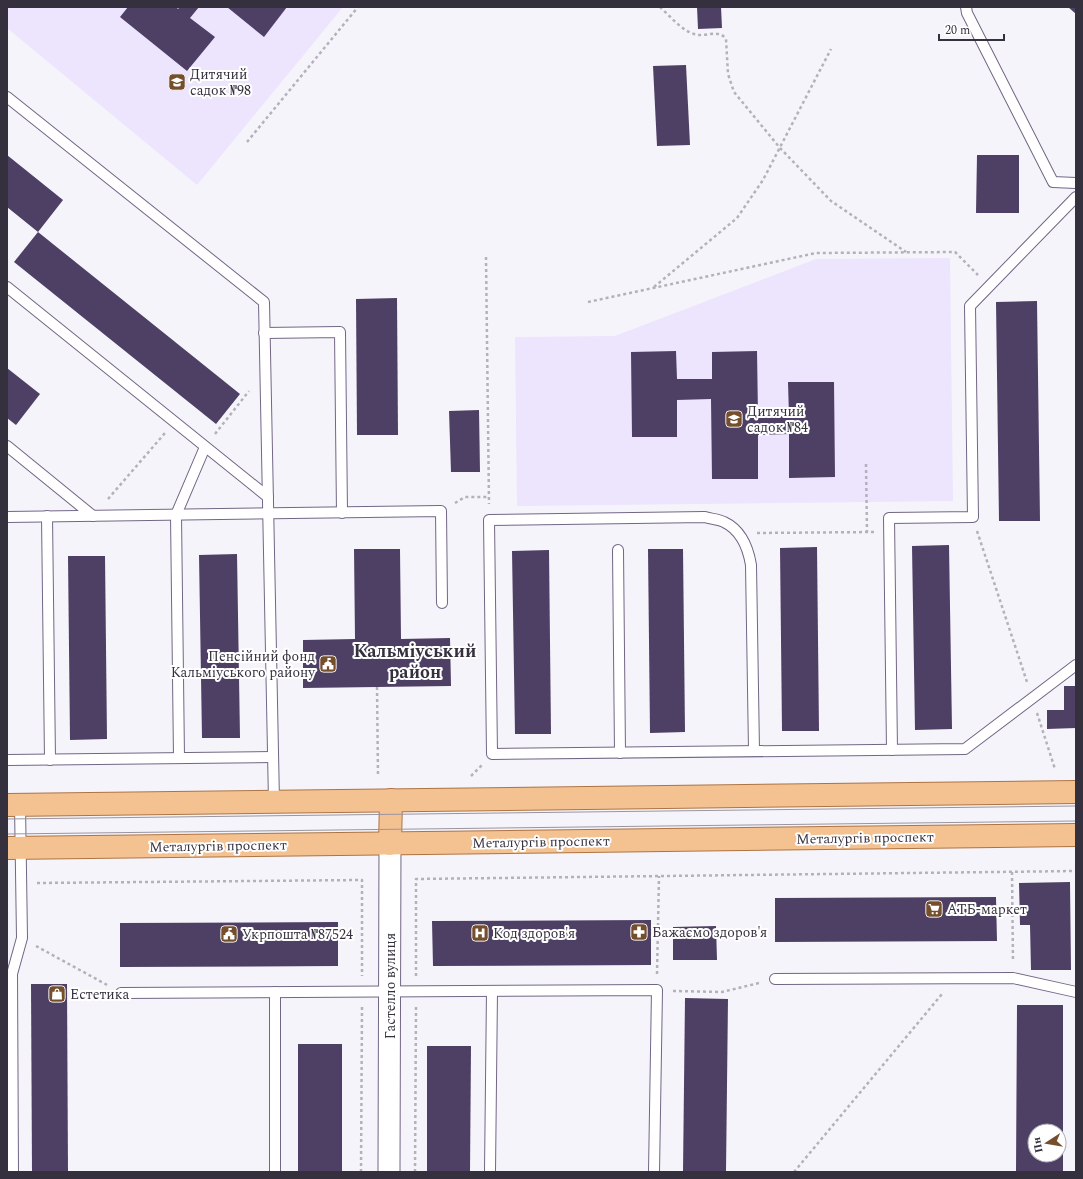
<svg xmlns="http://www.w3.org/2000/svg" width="1083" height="1179" font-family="Spectral,serif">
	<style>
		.built { fill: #ede4fd }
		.building { fill: #4e3f65; fill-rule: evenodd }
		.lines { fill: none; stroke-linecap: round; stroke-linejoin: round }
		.lane-casing { stroke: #726685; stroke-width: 12 }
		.street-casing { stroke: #726685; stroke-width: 23 }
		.primary-casing { stroke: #ad7443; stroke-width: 24 }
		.path { stroke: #b4b1ba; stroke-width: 2.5; stroke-dasharray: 3 3; stroke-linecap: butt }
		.lane { stroke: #fff; stroke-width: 10 }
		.street { stroke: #fff; stroke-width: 21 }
		.primary { stroke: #f4c290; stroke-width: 22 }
		.tram { stroke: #9995a0; stroke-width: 1 }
		.labels { text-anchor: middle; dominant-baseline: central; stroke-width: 4; stroke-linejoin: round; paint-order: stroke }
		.poi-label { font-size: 14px; fill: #35303e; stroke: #fff; text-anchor: start }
		.street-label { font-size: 14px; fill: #35303e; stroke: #fff }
		.district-label { font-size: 18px; font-weight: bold; fill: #35303e; stroke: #fff }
	</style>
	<rect width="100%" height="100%" fill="#f6f4fb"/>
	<g class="built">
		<path d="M 7,7 L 343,7 L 197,185 L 7,28 Z"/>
		<path d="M 950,258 L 953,501 L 517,506 L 515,337 L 615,336 L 816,259 Z"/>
	</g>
	<g class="building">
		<path d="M 128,7 L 176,7 L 178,9 L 180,7 L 199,7 L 190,18 L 215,37 L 187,71 L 120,17 Z"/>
		<path d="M 227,7 L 287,7 L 264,37 Z"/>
		<path d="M 697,7 L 721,7 L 722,28 L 698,29 Z"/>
		<path d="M 1068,7 L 1076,7 L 1076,14 Z"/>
		<path d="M 686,65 L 690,145 L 657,146 L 653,66 Z"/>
		<path d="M 7,155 L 63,200 L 38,232 L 7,207 Z"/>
		<path d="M 977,155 L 1019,155 L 1019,213 L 976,213 Z"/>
		<path d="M 38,232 L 240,394 L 216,424 L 14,262 Z"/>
		<path d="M 397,298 L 398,435 L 357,435 L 356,299 Z"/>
		<path d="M 1037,301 L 1040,521 L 999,521 L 996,302 Z"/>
		<path d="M 676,351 L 677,379 L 712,379 L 712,352 L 757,351 L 758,416 L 789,416 L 788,382 L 834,382 L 835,477 L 789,478 L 789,434 L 758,435 L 758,479 L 712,479 L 711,399 L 677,400 L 677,437 L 632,437 L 631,352 Z"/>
		<path d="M 7,368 L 40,394 L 16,425 L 7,418 Z"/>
		<path d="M 479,410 L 480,472 L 451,472 L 449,411 Z"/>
		<path d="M 949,545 L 952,729 L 915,730 L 912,546 Z"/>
		<path d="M 817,547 L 819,731 L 782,731 L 780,548 Z"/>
		<path d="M 354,549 L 400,549 L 401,639 L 450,638 L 451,686 L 303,688 L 303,640 L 355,639 Z"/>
		<path d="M 648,549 L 683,549 L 685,732 L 650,733 Z"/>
		<path d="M 549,550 L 551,734 L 515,734 L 512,551 Z"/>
		<path d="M 237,554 L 240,738 L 202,738 L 199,555 Z"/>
		<path d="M 68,556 L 105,556 L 107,739 L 70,740 Z"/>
		<path d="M 1064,686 L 1076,686 L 1076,728 L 1047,729 L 1047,710 L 1064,710 Z"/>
		<path d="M 1070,882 L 1071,970 L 1031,970 L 1030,925 L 1020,925 L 1019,883 Z"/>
		<path d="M 996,897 L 997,941 L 775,942 L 775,898 Z"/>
		<path d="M 651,920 L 651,965 L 433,966 L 432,921 Z"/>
		<path d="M 338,922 L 338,966 L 120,967 L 120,923 Z"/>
		<path d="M 716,926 L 717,960 L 673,960 L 673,927 Z"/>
		<path d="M 31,984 L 67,984 L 68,1172 L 32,1172 Z"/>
		<path d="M 685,998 L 728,999 L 726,1172 L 683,1172 Z"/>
		<path d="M 1017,1005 L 1063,1005 L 1063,1172 L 1016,1172 ZM 1035,1131 L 1059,1131 L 1059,1155 L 1035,1155 Z"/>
		<rect x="298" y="1044" width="44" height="128"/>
		<path d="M 427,1046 L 471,1046 L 470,1172 L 427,1172 Z"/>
	</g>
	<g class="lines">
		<defs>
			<g id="lane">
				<path d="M 966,7 L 967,13 L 1053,182 L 1076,183"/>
				<path d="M 7,97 L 264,302 L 274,802"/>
				<path d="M 7,287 L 268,497"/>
				<path d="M 264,333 L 340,332 L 342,513"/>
				<path d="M 7,446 L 93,516"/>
				<path d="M 47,516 L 50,760"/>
				<path d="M 7,517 L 441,511 L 442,603"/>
				<path d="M 618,550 L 620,753"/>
				<path d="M 892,750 L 889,518 L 973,517 L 970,306 L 1076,197"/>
				<path d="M 754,751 L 751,565 C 748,547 741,530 724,522 C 718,519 711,519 705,517 L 489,520 L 492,754 L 965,749 L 1076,665"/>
				<path d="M 179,758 L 176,515 L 205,447"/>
				<path d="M 7,760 L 273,757"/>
				<path d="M 775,979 L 1013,978 L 1076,992"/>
				<path d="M 275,992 L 275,1172"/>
				<path d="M 121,993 L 657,990 L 654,1172"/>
				<path d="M 13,1172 L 12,974 L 22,938 L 20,805"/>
				<path d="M 490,1172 L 492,991"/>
			</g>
			<path id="street" d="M 389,1172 L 390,844"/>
			<g id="primary">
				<path d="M 7,805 L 1076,792"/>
				<path d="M 390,844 L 391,800"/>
				<path d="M 7,848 L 1076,835"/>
			</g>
		</defs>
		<use href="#lane" class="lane-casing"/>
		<use href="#street" class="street-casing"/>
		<use href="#primary" class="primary-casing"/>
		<g class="path">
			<path d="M 660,7 C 670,16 681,30 694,34 C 705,38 718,28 726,39 L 728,74 L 734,92 L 780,148 L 831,201 L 906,252"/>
			<path d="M 247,142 L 358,7"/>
			<path d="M 486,257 L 489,504"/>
			<path d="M 654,287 L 737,218 L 763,180 L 831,49"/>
			<path d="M 588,302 L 816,253 L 955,252 L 978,275"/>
			<path d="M 215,434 L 249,391"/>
			<path d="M 866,464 L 867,532"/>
			<path d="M 108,499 L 165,433"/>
			<path d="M 455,503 L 465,497 L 489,497"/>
			<path d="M 977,531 L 1027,682"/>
			<path d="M 757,533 L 874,532"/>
			<path d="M 377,687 L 378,777"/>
			<path d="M 1037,713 L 1055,769"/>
			<path d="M 471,776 L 482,765"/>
			<path d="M 1012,872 L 1013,962"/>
			<path d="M 37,883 L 362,880 L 362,976"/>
			<path d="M 36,946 L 109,986"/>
			<path d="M 657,974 L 659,876"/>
			<path d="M 416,976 L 416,879 L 1076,871"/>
			<path d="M 673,991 L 722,992 L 759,983"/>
			<path d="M 361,1172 L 362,1007"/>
			<path d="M 415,1172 L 416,1007"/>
			<path d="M 794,1172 L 942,994"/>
		</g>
		<use href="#lane" class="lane"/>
		<use href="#street" class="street"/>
		<use href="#primary" class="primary"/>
		<g class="tram">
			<path d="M 7,819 L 1076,806"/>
			<path d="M 7,834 L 1076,821"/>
		</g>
	</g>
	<defs>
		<symbol id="school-square" viewBox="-11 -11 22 22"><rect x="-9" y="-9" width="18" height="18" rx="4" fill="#754f2c" stroke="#fff"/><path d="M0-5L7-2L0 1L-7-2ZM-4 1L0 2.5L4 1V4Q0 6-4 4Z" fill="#fff"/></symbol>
		<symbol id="civic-square" viewBox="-11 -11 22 22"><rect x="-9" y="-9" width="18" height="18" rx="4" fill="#754f2c" stroke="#fff"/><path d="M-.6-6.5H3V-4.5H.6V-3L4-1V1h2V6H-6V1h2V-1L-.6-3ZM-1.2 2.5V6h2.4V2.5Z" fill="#fff"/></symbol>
		<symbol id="supermarket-square" viewBox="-11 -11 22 22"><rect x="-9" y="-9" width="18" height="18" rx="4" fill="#754f2c" stroke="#fff"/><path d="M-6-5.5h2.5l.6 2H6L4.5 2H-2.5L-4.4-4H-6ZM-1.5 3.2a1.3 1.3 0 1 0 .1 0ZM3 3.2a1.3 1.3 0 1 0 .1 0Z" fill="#fff"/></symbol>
		<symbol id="pharmacy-square" viewBox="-11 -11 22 22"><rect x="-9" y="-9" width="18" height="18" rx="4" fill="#754f2c" stroke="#fff"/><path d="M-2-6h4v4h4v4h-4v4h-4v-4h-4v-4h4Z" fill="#fff"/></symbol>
		<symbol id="hospital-square" viewBox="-11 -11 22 22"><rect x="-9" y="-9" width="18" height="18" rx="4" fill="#754f2c" stroke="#fff"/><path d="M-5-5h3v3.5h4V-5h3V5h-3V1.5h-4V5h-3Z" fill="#fff"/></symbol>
		<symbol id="shop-square" viewBox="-11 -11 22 22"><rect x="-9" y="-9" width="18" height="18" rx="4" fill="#754f2c" stroke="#fff"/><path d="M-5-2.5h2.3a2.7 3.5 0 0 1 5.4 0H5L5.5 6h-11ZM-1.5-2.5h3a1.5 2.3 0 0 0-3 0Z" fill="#fff"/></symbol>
	</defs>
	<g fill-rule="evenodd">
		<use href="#school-square" x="167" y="72" width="20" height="20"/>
		<use href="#school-square" x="724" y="409" width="20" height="20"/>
		<use href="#civic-square" x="318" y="654" width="20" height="20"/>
		<use href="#supermarket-square" x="924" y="899" width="20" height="20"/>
		<use href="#pharmacy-square" x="629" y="922" width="20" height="20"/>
		<use href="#hospital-square" x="470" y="923" width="20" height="20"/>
		<use href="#civic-square" x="219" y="924" width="20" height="20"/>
		<use href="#shop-square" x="47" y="984" width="20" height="20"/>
	</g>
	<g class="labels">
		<g class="poi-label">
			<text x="190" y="74">Дитячий<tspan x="190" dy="16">садок №98</tspan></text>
			<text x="747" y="411">Дитячий<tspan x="747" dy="16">садок №84</tspan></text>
			<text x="315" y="656" text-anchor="end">Пенсійний фонд<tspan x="315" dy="16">Кальміуського району</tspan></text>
			<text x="947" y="909">АТБ-маркет</text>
			<text x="652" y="932">Бажаємо здоров'я</text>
			<text x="493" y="933">Код здоров'я</text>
			<text x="242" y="934">Укрпошта №87524</text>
			<text x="70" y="994">Естетика</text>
		</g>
		<g class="street-label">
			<text transform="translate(865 838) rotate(-1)">Металургів проспект</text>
			<text transform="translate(541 842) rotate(-1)">Металургів проспект</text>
			<text transform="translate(218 846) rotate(-1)">Металургів проспект</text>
			<text transform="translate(390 986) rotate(-90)">Гастелло вулиця</text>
		</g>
		<g class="district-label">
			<text x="415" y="651">Кальміуський<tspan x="415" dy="21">район</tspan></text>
		</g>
	</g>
	<rect width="1083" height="1179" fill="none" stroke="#35303e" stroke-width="16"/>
	<g transform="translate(1047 1143) rotate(258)"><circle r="19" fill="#ffffff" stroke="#aeacb2"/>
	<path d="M0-3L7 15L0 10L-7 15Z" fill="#754f2c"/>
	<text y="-6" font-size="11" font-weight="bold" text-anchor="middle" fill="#35303e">Пн</text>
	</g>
	<path d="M939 34v6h65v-6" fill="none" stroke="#35303e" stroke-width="2"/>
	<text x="945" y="34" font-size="12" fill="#35303e" stroke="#ffffff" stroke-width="3" paint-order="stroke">20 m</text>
</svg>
